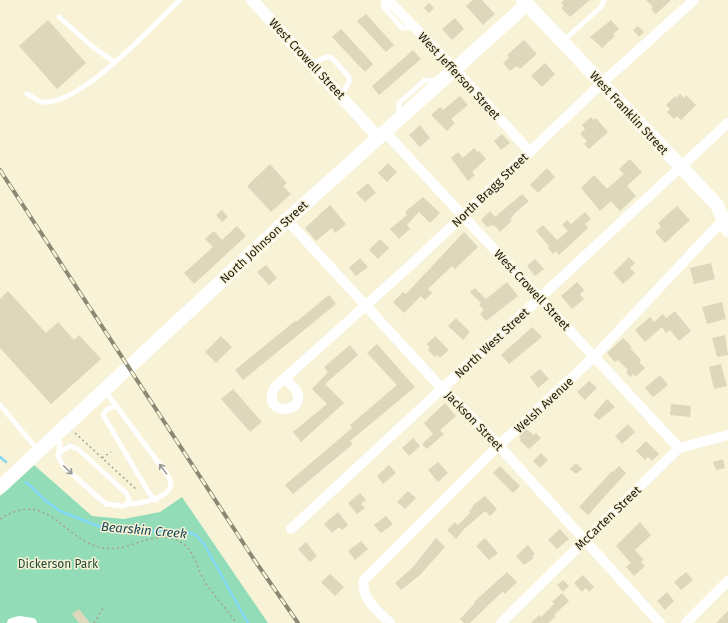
<svg xmlns="http://www.w3.org/2000/svg" width="728" height="623" font-family="'Fira Sans',sans-serif">
	<style>
		.green { fill: #92ddb7 }
		.lines { fill: none; stroke-linecap: round; stroke-linejoin: round }
		.stream { stroke: #82d8f7; stroke-width: 2.5 }
		.building { fill: #ddd7bc }
		.path { stroke: #a6a28d; stroke-width: 1.5; stroke-dasharray: 2 3; stroke-linecap: butt }
		.service { stroke: #fff; stroke-width: 5 }
		.minor { stroke: #fff; stroke-width: 10 }
		.tertiary { stroke: #fff; stroke-width: 12 }
		.secondary { stroke: #fff; stroke-width: 14 }
		.rail-casing { stroke: #8c8875; stroke-width: 4 }
		.rail { stroke: #f8f2d6; stroke-width: 2.5; stroke-dasharray: 8; stroke-linecap: butt }
		.oneway { stroke: #989893 }
		.labels { text-anchor: middle; dominant-baseline: central; stroke-width: 3; stroke-linejoin: round; paint-order: stroke }
		.street-label { font-size: 12px; fill: #1b190f; stroke: #f8f2d6 }
		.park-label { font-size: 12px; fill: #224c38; stroke: #f8f2d6 }
		.water-label { font-size: 13px; font-style: italic; fill: #154858; stroke: #f8f2d6 }
	</style>
	<rect width="100%" height="100%" fill="#f8f2d6"/>
	<path class="green" d="M 34,465 L 92,516 L 124,519 L 160,512 L 182,497 L 268,623 L 0,623 L 0,496 Z"/>
	<g class="lines">
		<g class="stream">
			<path d="M 0,457 L 6,462"/>
			<path d="M 26,482 L 47,502 L 60,511 L 103,528 L 143,531 L 172,530 L 187,532 L 196,535 L 204,544 L 248,623"/>
		</g>
	</g>
	<g class="building">
		<path d="M 473,0 L 482,0 L 495,14 L 483,25 L 466,6 Z"/>
		<path d="M 564,0 L 590,0 L 570,17 L 561,8 L 564,6 L 561,3 Z"/>
		<path d="M 646,0 L 671,0 L 656,14 L 651,9 L 653,7 Z"/>
		<path d="M 429,3 L 434,8 L 429,13 L 424,8 Z"/>
		<path d="M 366,14 L 394,45 L 386,52 L 357,21 Z"/>
		<path d="M 455,18 L 464,29 L 452,40 L 442,29 Z"/>
		<path d="M 48,20 L 86,63 L 57,89 L 19,46 Z"/>
		<path d="M 611,20 L 619,29 L 613,34 L 615,36 L 602,48 L 590,37 Z"/>
		<path d="M 638,26 L 644,32 L 639,37 L 633,30 Z"/>
		<path d="M 341,29 L 373,64 L 365,72 L 332,37 Z"/>
		<path d="M 524,40 L 537,54 L 520,69 L 517,66 L 510,71 L 503,63 L 509,58 L 507,55 Z"/>
		<path d="M 413,50 L 421,59 L 379,95 L 372,86 Z"/>
		<path d="M 545,63 L 555,74 L 542,87 L 531,76 Z"/>
		<path d="M 680,94 L 684,98 L 686,95 L 696,105 L 681,120 L 677,116 L 674,119 L 667,112 L 670,109 L 666,105 L 675,96 L 676,98 Z"/>
		<path d="M 460,96 L 468,105 L 451,119 L 455,123 L 447,131 L 431,115 L 440,107 L 443,110 Z"/>
		<path d="M 591,117 L 593,120 L 596,118 L 608,132 L 589,149 L 584,144 L 587,141 L 580,134 L 585,129 L 582,125 Z"/>
		<path d="M 420,125 L 430,138 L 420,147 L 409,135 Z"/>
		<path d="M 502,134 L 510,143 L 501,150 L 494,141 Z"/>
		<path d="M 474,148 L 477,152 L 479,151 L 486,159 L 472,172 L 475,175 L 468,181 L 451,158 L 458,152 L 463,158 Z"/>
		<path d="M 630,159 L 642,172 L 627,186 L 636,196 L 620,211 L 611,201 L 600,211 L 581,188 L 594,175 L 607,189 L 624,174 L 619,169 Z"/>
		<path d="M 388,163 L 397,172 L 387,182 L 378,173 Z"/>
		<path d="M 270,164 L 287,183 L 283,186 L 291,194 L 271,212 L 247,186 Z"/>
		<path d="M 547,168 L 555,177 L 538,193 L 530,185 Z"/>
		<path d="M 368,183 L 376,193 L 365,202 L 356,193 Z"/>
		<path d="M 522,194 L 529,201 L 515,213 L 510,220 L 512,221 L 500,232 L 494,225 L 487,227 L 481,220 L 490,211 L 495,217 Z"/>
		<path d="M 423,197 L 440,213 L 430,223 L 419,212 L 407,225 L 410,229 L 399,239 L 390,229 L 407,215 L 405,212 Z"/>
		<path d="M 330,205 L 346,224 L 335,233 L 332,228 L 316,241 L 305,228 Z"/>
		<path d="M 677,206 L 690,220 L 665,243 L 655,232 L 661,227 L 658,223 Z"/>
		<path d="M 222,210 L 228,217 L 222,222 L 216,215 Z"/>
		<path d="M 585,212 L 591,219 L 585,224 L 588,228 L 559,255 L 556,251 L 553,254 L 548,248 L 549,246 L 536,231 L 543,225 L 557,240 L 568,231 L 562,225 L 567,220 L 571,224 Z"/>
		<path d="M 237,226 L 246,236 L 194,284 L 184,273 L 213,247 L 205,239 L 214,231 L 222,240 Z"/>
		<path d="M 464,232 L 478,247 L 455,269 L 452,266 L 428,289 L 432,293 L 425,300 L 421,296 L 404,313 L 393,302 L 403,292 L 406,294 Z"/>
		<path d="M 380,239 L 389,248 L 378,259 L 369,250 Z"/>
		<path d="M 629,257 L 635,263 L 630,268 L 635,273 L 623,284 L 613,273 Z"/>
		<path d="M 360,258 L 368,267 L 356,276 L 349,268 Z"/>
		<path d="M 535,259 L 544,269 L 535,276 L 527,266 Z"/>
		<path d="M 711,263 L 715,279 L 694,284 L 690,268 Z"/>
		<path d="M 266,265 L 277,278 L 269,285 L 257,272 Z"/>
		<path d="M 507,282 L 518,296 L 486,321 L 480,314 L 484,310 L 479,305 L 481,303 L 470,292 L 475,288 L 486,299 Z"/>
		<path d="M 577,282 L 584,290 L 580,295 L 584,299 L 572,309 L 561,296 Z"/>
		<path d="M 8,291 L 46,333 L 58,322 L 74,340 L 79,335 L 101,359 L 51,404 L 0,348 L 0,299 Z"/>
		<path d="M 329,295 L 336,304 L 243,380 L 235,370 L 295,321 L 296,322 Z"/>
		<path d="M 722,302 L 726,319 L 707,324 L 702,307 Z"/>
		<path d="M 675,311 L 691,331 L 679,341 L 670,330 L 666,333 L 662,327 L 645,342 L 635,330 L 650,317 L 654,322 L 663,314 L 666,318 Z"/>
		<path d="M 456,318 L 470,332 L 463,340 L 448,326 Z"/>
		<path d="M 532,327 L 542,337 L 509,364 L 501,355 Z"/>
		<path d="M 725,335 L 728,355 L 717,357 L 712,338 Z"/>
		<path d="M 221,336 L 232,347 L 216,363 L 205,352 Z"/>
		<path d="M 435,336 L 449,350 L 440,358 L 437,355 L 435,357 L 428,350 L 430,348 L 427,344 Z"/>
		<path d="M 623,338 L 632,347 L 630,348 L 641,360 L 639,362 L 645,368 L 635,377 L 633,374 L 630,377 L 626,372 L 628,370 L 618,360 L 615,362 L 607,353 Z"/>
		<path d="M 377,344 L 415,387 L 350,441 L 353,444 L 293,494 L 285,485 L 352,428 L 350,425 L 397,385 L 367,353 Z"/>
		<path d="M 350,345 L 358,355 L 325,384 L 344,403 L 301,442 L 293,432 L 327,404 L 312,389 L 328,372 L 324,367 Z"/>
		<path d="M 721,364 L 727,386 L 714,389 L 709,367 Z"/>
		<path d="M 540,369 L 549,379 L 538,388 L 530,377 Z"/>
		<path d="M 660,375 L 668,385 L 653,397 L 645,388 Z"/>
		<path d="M 589,381 L 597,388 L 585,400 L 577,392 Z"/>
		<path d="M 233,389 L 262,422 L 250,432 L 221,399 Z"/>
		<path d="M 607,399 L 615,407 L 599,420 L 593,415 Z"/>
		<path d="M 445,403 L 456,416 L 440,430 L 444,434 L 427,449 L 422,444 L 433,434 L 424,423 Z"/>
		<path d="M 671,404 L 691,406 L 690,417 L 670,415 Z"/>
		<path d="M 628,424 L 635,432 L 622,444 L 615,436 Z"/>
		<path d="M 526,429 L 534,435 L 536,433 L 541,438 L 529,449 L 519,440 L 521,439 L 519,437 Z"/>
		<path d="M 413,438 L 420,446 L 409,456 L 402,448 Z"/>
		<path d="M 646,441 L 659,454 L 652,461 L 648,457 L 645,460 L 636,451 Z"/>
		<path d="M 541,453 L 548,460 L 540,468 L 533,461 Z"/>
		<path d="M 723,459 L 725,468 L 716,470 L 713,462 Z"/>
		<path d="M 438,462 L 448,473 L 438,482 L 428,470 Z"/>
		<path d="M 576,463 L 582,469 L 576,474 L 570,469 Z"/>
		<path d="M 389,465 L 396,473 L 383,484 L 377,476 Z"/>
		<path d="M 500,466 L 520,486 L 513,493 L 493,473 Z"/>
		<path d="M 619,466 L 626,473 L 588,515 L 579,507 L 612,471 L 613,472 Z"/>
		<path d="M 408,491 L 416,498 L 405,509 L 397,502 Z"/>
		<path d="M 360,493 L 366,500 L 361,504 L 365,508 L 357,514 L 348,503 Z"/>
		<path d="M 485,496 L 497,509 L 490,516 L 485,511 L 463,530 L 456,539 L 447,530 L 455,522 L 458,525 L 470,513 L 469,511 L 473,507 L 472,506 Z"/>
		<path d="M 338,512 L 348,525 L 342,530 L 339,527 L 332,533 L 324,524 Z"/>
		<path d="M 386,516 L 393,524 L 381,533 L 374,525 Z"/>
		<path d="M 640,522 L 651,535 L 635,550 L 644,560 L 641,562 L 645,566 L 634,576 L 626,567 L 631,563 L 616,546 Z"/>
		<path d="M 560,529 L 569,539 L 557,549 L 548,540 Z"/>
		<path d="M 436,538 L 445,547 L 420,575 L 401,590 L 395,583 L 412,568 Z"/>
		<path d="M 485,538 L 498,553 L 489,560 L 476,546 Z"/>
		<path d="M 361,541 L 368,549 L 355,560 L 348,551 Z"/>
		<path d="M 306,542 L 317,556 L 310,562 L 298,549 Z"/>
		<path d="M 528,545 L 535,554 L 532,557 L 534,558 L 524,565 L 516,556 Z"/>
		<path d="M 507,572 L 517,582 L 505,594 L 503,591 L 470,623 L 464,623 L 460,619 L 475,603 L 474,602 Z"/>
		<path d="M 686,572 L 693,580 L 681,590 L 674,582 Z"/>
		<path d="M 330,574 L 344,587 L 335,596 L 321,582 Z"/>
		<path d="M 583,575 L 594,587 L 589,592 L 586,588 L 582,592 L 574,583 Z"/>
		<path d="M 563,580 L 569,586 L 563,592 L 557,585 Z"/>
		<path d="M 667,592 L 674,601 L 665,610 L 657,601 Z"/>
		<path d="M 562,593 L 569,601 L 554,615 L 556,616 L 548,623 L 531,623 L 539,615 L 541,617 L 554,604 L 552,602 Z"/>
		<path d="M 79,609 L 90,623 L 79,623 L 72,614 Z"/>
		<path d="M 728,611 L 728,623 L 716,623 Z"/>
	</g>
	<g class="lines">
		<g class="path">
			<path d="M 75,433 L 137,490"/>
			<path d="M 102,458 L 111,452"/>
			<path d="M 0,519 C 50,488 61,540 103,548 C 130,553 156,526 182,543 C 196,552 197,571 206,584 C 216,598 227,609 236,623"/>
			<path d="M 94,623 L 103,608"/>
		</g>
		<g class="service">
			<path d="M 384,0 L 383,6 L 402,28 L 413,27"/>
			<path d="M 59,17 L 93,47 L 114,62"/>
			<path d="M 563,41 L 601,7 L 604,0"/>
			<path d="M 312,64 L 326,57 L 332,58 L 349,77 L 349,82 L 341,96"/>
			<path d="M 27,94 C 32,96 38,102 43,102 C 80,106 152,26 180,0"/>
			<path d="M 399,116 L 399,103 L 425,80 L 437,81"/>
			<path d="M 105,391 L 166,473 C 168,476 170,480 171,482 C 172,499 138,504 127,504"/>
			<path d="M 0,405 L 38,450"/>
			<path d="M 116,406 L 107,409 L 103,415 L 149,493 L 156,500"/>
			<path d="M 55,438 L 60,443 L 58,456 L 64,467 L 106,504 L 123,506 L 127,504 L 129,499 L 126,493 L 78,449 L 70,446 L 62,451 L 58,456"/>
		</g>
		<g class="minor">
			<path d="M 388,0 L 454,68 L 530,152"/>
			<path d="M 384,131 L 679,448"/>
			<path d="M 287,220 L 435,381 L 490,436 L 660,623"/>
			<path d="M 285,378 C 288,382 293,386 296,390 C 309,413 261,418 274,388 L 414,262 L 602,83 L 694,0"/>
			<path d="M 291,529 L 728,123"/>
			<path d="M 12,623 L 19,621 L 32,623"/>
			<path d="M 390,623 C 378,611 360,598 364,580 L 493,451 L 594,357 L 724,219"/>
			<path d="M 501,623 L 679,448 L 728,435"/>
			<path d="M 686,623 L 728,581"/>
		</g>
		<path class="tertiary" d="M 252,0 L 378,137"/>
		<g class="secondary">
			<path d="M 523,0 L 717,205 L 728,230"/>
			<path d="M 0,487 L 287,220 L 527,4"/>
		</g>
		<defs>
			<path id="rail" d="M 0,170 L 253,558 L 298,623"/>
		</defs>
		<use href="#rail" class="rail-casing"/>
		<use href="#rail" class="rail"/>
	</g>
	<defs><path id="oneway-shaft" d="M-6 0H5M1.5-3L5.5 0L1.5 3" fill="none" stroke-width="1.6" stroke-linecap="round" stroke-linejoin="round"/></defs>
	<g class="oneway">
		<use href="#oneway-shaft" transform="translate(163 469) rotate(-126)"/>
		<use href="#oneway-shaft" transform="translate(68 470) rotate(44)"/>
	</g>
	<g class="labels">
		<g class="street-label">
			<text transform="translate(307 59) rotate(47)">West Crowell Street</text>
			<text transform="translate(459 76) rotate(47)">West Jefferson Street</text>
			<text transform="translate(629 113) rotate(47)">West Franklin Street</text>
			<text transform="translate(490 190) rotate(-44)">North Bragg Street</text>
			<text transform="translate(264 242) rotate(-43)">North Johnson Street</text>
			<text transform="translate(532 290) rotate(47)">West Crowell Street</text>
			<text transform="translate(492 343) rotate(-43)">North West Street</text>
			<text transform="translate(544 405) rotate(-43)">Welsh Avenue</text>
			<text transform="translate(474 421) rotate(46)">Jackson Street</text>
			<text transform="translate(608 518) rotate(-44)">McCarten Street</text>
		</g>
		<g class="park-label">
			<text x="58" y="564">Dickerson Park</text>
		</g>
		<g class="water-label">
			<text transform="translate(144 530) rotate(5)">Bearskin Creek</text>
		</g>
	</g>
</svg>
